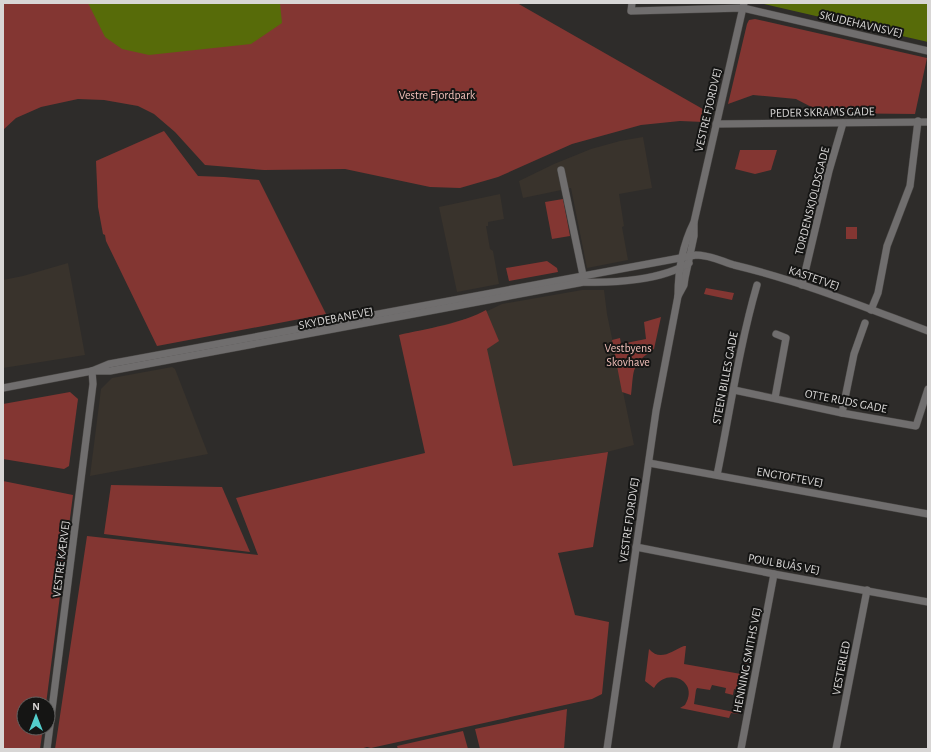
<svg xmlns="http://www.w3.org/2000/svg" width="931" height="752" font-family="'Alegreya Sans',sans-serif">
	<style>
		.built { fill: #39332c }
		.green { fill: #833632 }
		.water { fill: #576b09 }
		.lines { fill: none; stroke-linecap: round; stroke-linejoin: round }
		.minor-casing { stroke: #494745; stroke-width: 8 }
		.minor { stroke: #706e6e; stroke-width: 7 }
		.labels { text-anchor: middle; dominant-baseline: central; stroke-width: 4; stroke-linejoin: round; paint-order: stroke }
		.street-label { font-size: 12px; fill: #d8d6d5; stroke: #151514 }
		.park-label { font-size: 12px; fill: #f2c0ba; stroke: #151514 }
	</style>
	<rect width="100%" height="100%" fill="#2e2c2a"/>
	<g class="built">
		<path d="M 643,137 L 652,188 L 619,194 L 624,226 L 622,227 L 628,260 L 587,268 L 571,188 L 523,198 L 519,181 L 554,164 L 591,149 L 620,141 Z"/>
		<path d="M 500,194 L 504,219 L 488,222 L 488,226 L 486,226 L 490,249 L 493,251 L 499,284 L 457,292 L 439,207 Z"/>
		<path d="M 68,263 L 85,355 L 3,368 L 3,280 L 23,276 Z"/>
		<path d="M 582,290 L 604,290 L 607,314 L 634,445 L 607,452 L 513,466 L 399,335 L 428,329 L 477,316 L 502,304 Z"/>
		<path d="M 172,367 L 175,369 L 208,454 L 90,476 L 101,389 L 112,378 Z"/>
	</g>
	<g class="green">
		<path d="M 3,3 L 517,3 L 708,112 L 704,122 L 680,121 L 641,125 L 572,144 L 498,177 L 460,188 L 430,187 L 345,169 L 264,170 L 205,165 L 175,132 L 154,114 L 138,106 L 104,100 L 78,99 L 41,107 L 16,118 L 3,130 Z"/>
		<path d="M 755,19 L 927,58 L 915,114 L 823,113 L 796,99 L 753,95 L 728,104 L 747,24 L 749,20 Z"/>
		<path d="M 164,131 L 198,176 L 224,177 L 259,180 L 326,314 L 157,346 L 106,241 L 105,235 L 103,234 L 98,207 L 96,161 Z"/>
		<path d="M 740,150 L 777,150 L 771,170 L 755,174 L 735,169 Z"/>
		<path d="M 563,199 L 570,236 L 552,239 L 545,202 Z"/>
		<rect x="846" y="227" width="11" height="12"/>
		<path d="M 547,261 L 557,268 L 558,272 L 509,281 L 506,268 Z"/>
		<path d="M 706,288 L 734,293 L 732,300 L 704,294 Z"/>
		<path d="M 486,310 L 499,341 L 487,349 L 513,466 L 608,452 L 593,547 L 558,553 L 575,615 L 609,622 L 602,694 L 592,699 L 371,748 L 367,747 L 360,749 L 55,749 L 87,536 L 258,555 L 236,498 L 425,453 L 399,335 C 425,329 464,323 486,310 Z"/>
		<path d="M 661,317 L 654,349 C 631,365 634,368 631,395 L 622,392 L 612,340 L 620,338 L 621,344 L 646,339 L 644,322 Z"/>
		<path d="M 70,392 L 78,399 L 69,466 L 64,469 L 3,459 L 3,404 Z"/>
		<path d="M 3,481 L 73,495 L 46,704 L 24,704 L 24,728 L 43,728 L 40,749 L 3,749 Z"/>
		<path d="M 111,485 L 222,487 L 250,552 L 104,534 Z"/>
		<path d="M 684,646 L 686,646 L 684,664 L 741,674 L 743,662 L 749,662 L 742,696 L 736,695 L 737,690 L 734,689 L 733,695 L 725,693 L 726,688 L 712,685 L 710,690 L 697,688 L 696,690 L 694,704 L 734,712 L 737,698 L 742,699 L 739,714 L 731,713 L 729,718 L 680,708 L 685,705 C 700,681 667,666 654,688 L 645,681 L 649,649 C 660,662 672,651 684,646 Z"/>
		<path d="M 567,709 L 564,749 L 480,749 L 475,729 Z"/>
		<path d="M 463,731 L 468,749 L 398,749 L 397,746 Z"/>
	</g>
	<g class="water">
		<path d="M 88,3 L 280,3 L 282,23 L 251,44 L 149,55 L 122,49 L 105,37 Z"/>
		<path d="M 764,3 L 928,3 L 928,42 L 764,4 Z"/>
	</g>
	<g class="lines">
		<defs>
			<g id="minor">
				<path d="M 632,3 L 631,11 L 743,8 L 928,51"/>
				<path d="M 716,124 L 928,122"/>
				<path d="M 561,170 L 584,280"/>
				<path d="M 802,285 L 829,171 L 843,123"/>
				<path d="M 678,296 L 684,285 L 685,278 L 694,236 L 694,223"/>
				<path d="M 871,310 L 878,293 L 887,246 L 910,186 L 918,121"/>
				<path d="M 92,371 L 109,364 L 696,255 C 710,255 721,261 734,265 C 801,281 864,307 928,331"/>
				<path d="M 3,388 L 92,371 L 110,371 L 584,282 C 615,283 662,280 689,263"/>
				<path d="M 734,390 L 842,413 L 916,426 L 928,389"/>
				<path d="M 775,398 L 786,338 L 776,334"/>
				<path d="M 842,413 L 854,354 L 865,323"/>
				<path d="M 649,463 L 928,514"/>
				<path d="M 717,475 C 730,412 739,347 757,285"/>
				<path d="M 636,547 L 774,574 L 928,602"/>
				<path d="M 47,749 L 93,384 L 92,371"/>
				<path d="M 607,749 L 656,411 L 678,296 C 678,271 683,244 694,222 L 744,3"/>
				<path d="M 741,749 L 774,574"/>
				<path d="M 836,749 L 867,590"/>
			</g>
		</defs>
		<use href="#minor" class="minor-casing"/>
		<use href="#minor" class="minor"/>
	</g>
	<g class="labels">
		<g class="street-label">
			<text transform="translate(861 24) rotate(13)">SKUDEHAVNSVEJ</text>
			<text transform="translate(708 110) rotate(-77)">VESTRE FJORDVEJ</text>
			<text transform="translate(822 112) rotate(-1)">PEDER SKRAMS GADE</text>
			<text transform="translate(812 201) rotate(-76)">TORDENSKJOLDSGADE</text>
			<text transform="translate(814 278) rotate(19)">KASTETVEJ</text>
			<text transform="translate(336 318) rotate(-11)">SKYDEBANEVEJ</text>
			<text transform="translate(725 378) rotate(-79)">STEEN BILLES GADE</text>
			<text transform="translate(846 401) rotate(11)">OTTE RUDS GADE</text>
			<text transform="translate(790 477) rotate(10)">ENGTOFTEVEJ</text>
			<text transform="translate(629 520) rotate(-82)">VESTRE FJORDVEJ</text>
			<text transform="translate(61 559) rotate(-83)">VESTRE KÆRVEJ</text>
			<text transform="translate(784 564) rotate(10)">POUL BUÅS VEJ</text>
			<text transform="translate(747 660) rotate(-79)">HENNING SMITHS VEJ</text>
			<text transform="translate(841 668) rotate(-79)">VESTERLED</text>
		</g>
		<g class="park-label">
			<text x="437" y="95">Vestre Fjordpark</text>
			<text x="628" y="348">Vestbyens<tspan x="628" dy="14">Skovhave</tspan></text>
		</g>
	</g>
	<rect width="931" height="752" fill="none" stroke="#d8d6d5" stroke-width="8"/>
	<g transform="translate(36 716)"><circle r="19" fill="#151514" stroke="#636261"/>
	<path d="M0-3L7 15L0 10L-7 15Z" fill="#53cdcb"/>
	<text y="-6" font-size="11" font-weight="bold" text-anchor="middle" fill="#d8d6d5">N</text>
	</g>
</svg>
